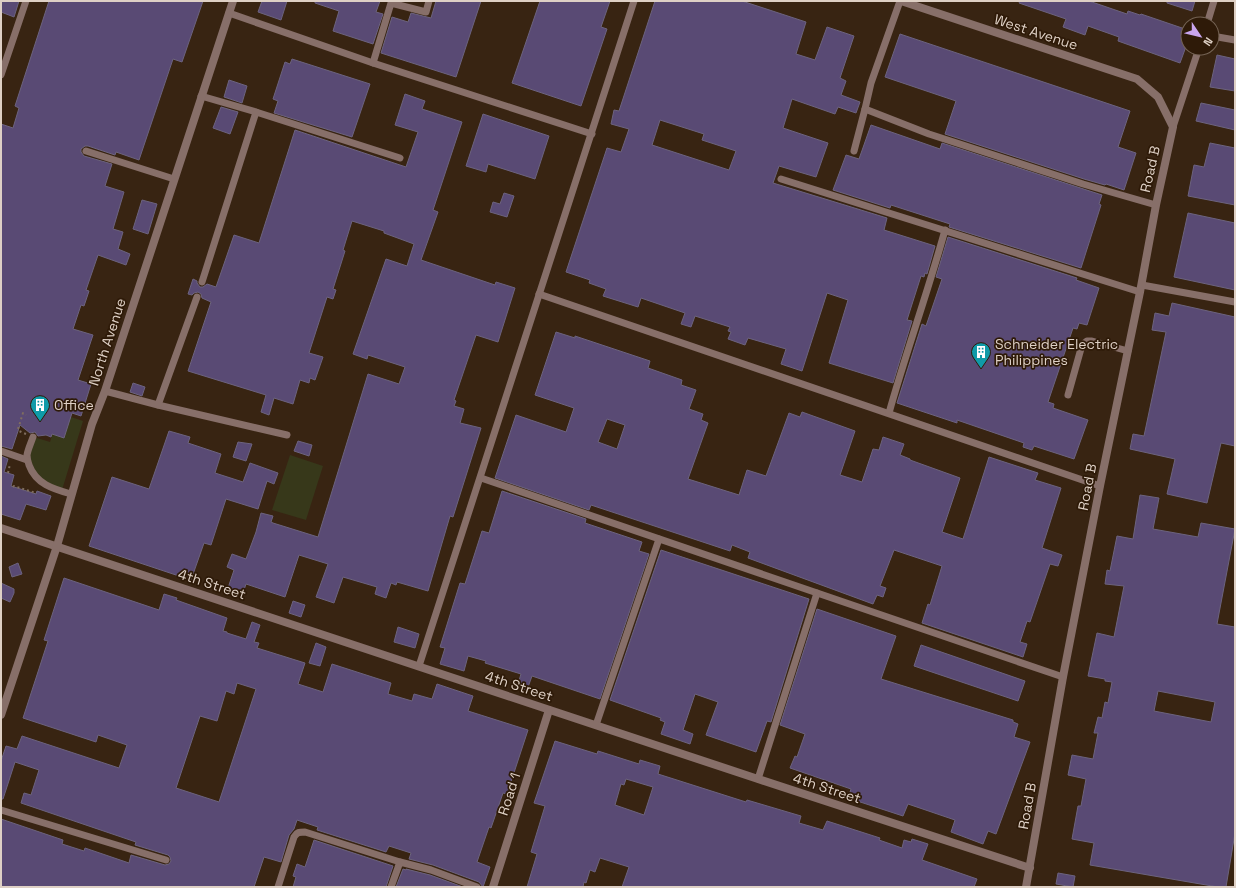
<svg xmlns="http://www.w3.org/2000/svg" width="1236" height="888" font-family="'Space Grotesk',sans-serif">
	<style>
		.green { fill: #37381a }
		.building { fill: #594a74; stroke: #6c637e; fill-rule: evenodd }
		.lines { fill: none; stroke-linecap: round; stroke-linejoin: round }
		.path { stroke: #806e5f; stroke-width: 2; stroke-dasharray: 2 3; stroke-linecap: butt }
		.service { stroke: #876f69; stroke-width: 7 }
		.minor { stroke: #876f69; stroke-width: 8 }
		.labels { text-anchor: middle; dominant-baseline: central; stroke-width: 3.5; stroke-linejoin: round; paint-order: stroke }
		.street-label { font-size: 14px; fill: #ded0c5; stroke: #2e1a08 }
		.poi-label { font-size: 14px; fill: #ded0c5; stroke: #2e1a08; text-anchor: start }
	</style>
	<rect width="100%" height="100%" fill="#382412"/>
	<g class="green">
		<path d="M 59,413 L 83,421 L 62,490 L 37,477 L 29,455 L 34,437 L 50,442 Z"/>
		<path d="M 290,455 L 323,466 L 306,520 L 272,510 Z"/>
	</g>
	<g class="building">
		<path d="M 1,1 L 19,1 L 14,17 L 1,12 Z"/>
		<path d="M 49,1 L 203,1 L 182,62 L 173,59 L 139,160 L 116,152 L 115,155 L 88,146 L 85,146 L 81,149 L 81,152 L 84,156 L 112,164 L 105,186 L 124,192 L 113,229 L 123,232 L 118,249 L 130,254 L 126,265 L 98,255 L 86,290 L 89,291 L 84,306 L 81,305 L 73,329 L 93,335 L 78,380 L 91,384 L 81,416 L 72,413 L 64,438 L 52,434 L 51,437 L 46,435 L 38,436 L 35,432 L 30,433 L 20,425 L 12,449 L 1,446 L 1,124 L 13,128 L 19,108 L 15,106 Z"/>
		<path d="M 262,1 L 287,1 L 281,20 L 258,12 Z"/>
		<path d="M 315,1 L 380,1 L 376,12 L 383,14 L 373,44 L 333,31 L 339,11 L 315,3 Z"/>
		<path d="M 436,1 L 481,1 L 456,77 L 381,53 L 392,17 L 408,22 L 411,13 L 431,18 Z"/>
		<path d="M 540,1 L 610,1 L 601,27 L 607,29 L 581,106 L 512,83 Z"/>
		<path d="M 655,1 L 742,1 L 806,22 L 796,54 L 815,60 L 827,27 L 854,36 L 840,78 L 846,81 L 841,95 L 860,102 L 856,113 L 838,107 L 835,114 L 792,99 L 783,128 L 828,143 L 816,177 L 779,166 L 773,183 L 887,218 L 884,230 L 935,246 L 927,274 L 925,273 L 924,277 L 921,276 L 907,320 L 912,321 L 893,383 L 829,363 L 848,300 L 827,293 L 802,371 L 781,364 L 786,349 L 748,338 L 745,345 L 728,339 L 731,332 L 728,331 L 730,327 L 695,316 L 691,327 L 681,324 L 685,313 L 641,298 L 638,307 L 603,296 L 606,289 L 589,283 L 590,280 L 566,272 L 607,148 L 621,152 L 629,129 L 611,124 L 614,110 L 619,111 ZM 660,120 L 704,134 L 702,140 L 736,151 L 729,170 L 652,145 Z"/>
		<path d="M 1020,1 L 1089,1 L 1127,14 L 1128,11 L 1140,15 L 1141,14 L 1188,30 L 1188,41 L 1180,63 L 1118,41 L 1119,37 L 1088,26 L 1085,35 L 1063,27 L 1066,19 L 1019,3 Z"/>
		<path d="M 1167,1 L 1195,1 L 1192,11 L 1167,3 Z"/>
		<path d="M 900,34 L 1130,111 L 1118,147 L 1136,153 L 1124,190 L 1106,184 L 1105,185 L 1084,179 L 945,134 L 956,101 L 885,77 Z"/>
		<path d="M 1217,55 L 1235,59 L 1235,91 L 1210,87 Z"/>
		<path d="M 292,59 L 370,84 L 352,137 L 274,113 L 278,101 L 273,99 L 285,62 L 290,64 Z"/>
		<path d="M 229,80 L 247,86 L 242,103 L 224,97 Z"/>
		<path d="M 405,94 L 425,101 L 422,109 L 462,122 L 433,210 L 438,212 L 421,260 L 495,285 L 496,282 L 515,288 L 498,342 L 476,335 L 454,400 L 456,401 L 454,406 L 464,409 L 460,423 L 481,428 L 453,517 L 450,516 L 428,591 L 397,582 L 396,585 L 391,583 L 386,598 L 375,594 L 377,587 L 343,577 L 334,603 L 316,597 L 328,564 L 299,555 L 285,597 L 246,584 L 243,593 L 228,588 L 234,570 L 227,567 L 232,554 L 246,559 L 256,532 L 261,513 L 273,516 L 271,522 L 273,523 L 318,537 L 368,374 L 399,384 L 405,367 L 368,355 L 367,359 L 353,354 L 386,259 L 407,266 L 414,244 L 384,233 L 384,231 L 352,221 L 343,250 L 345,251 L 333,289 L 336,290 L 333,299 L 327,297 L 309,353 L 323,357 L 315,380 L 310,378 L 309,383 L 300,380 L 293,404 L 274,398 L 269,415 L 261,412 L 266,395 L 188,371 L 211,302 L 202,298 L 201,294 L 198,292 L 194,293 L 192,295 L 188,294 L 193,279 L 197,281 L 197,283 L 200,287 L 203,287 L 207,284 L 216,287 L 234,235 L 259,243 L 295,130 L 406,167 L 418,132 L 395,125 Z"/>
		<path d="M 1201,103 L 1235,110 L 1235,130 L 1196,121 Z"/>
		<path d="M 221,107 L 238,112 L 230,134 L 213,128 Z"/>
		<path d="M 483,114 L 549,136 L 535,179 L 488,164 L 486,172 L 466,166 Z"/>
		<path d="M 871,125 L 940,149 L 942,143 L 1102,195 L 1099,204 L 1101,205 L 1081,268 L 949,227 L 950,224 L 891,205 L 890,208 L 833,190 L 846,155 L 859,159 Z"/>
		<path d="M 1210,143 L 1235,148 L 1235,205 L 1188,196 L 1194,165 L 1204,167 Z"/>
		<path d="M 504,193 L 514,196 L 507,217 L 490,212 L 493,202 L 500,204 Z"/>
		<path d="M 142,200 L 157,204 L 148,234 L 133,229 Z"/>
		<path d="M 1188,213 L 1235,223 L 1235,290 L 1174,277 Z"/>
		<path d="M 948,237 L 1077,278 L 1076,280 L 1099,288 L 1087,325 L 1079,323 L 1077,329 L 1073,328 L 1048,402 L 1054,404 L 1053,408 L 1088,420 L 1074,459 L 1034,446 L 1032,450 L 1023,447 L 1024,443 L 957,420 L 957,423 L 897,403 L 922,324 L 926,326 L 942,279 L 936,277 Z"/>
		<path d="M 1172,303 L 1235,317 L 1235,446 L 1221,443 L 1207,503 L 1167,494 L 1175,459 L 1130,449 L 1133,434 L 1144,436 L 1166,332 L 1152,330 L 1155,313 L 1169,316 Z"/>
		<path d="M 556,332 L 575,338 L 575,336 L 650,361 L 648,368 L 682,380 L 681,385 L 696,390 L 689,409 L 703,414 L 701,420 L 708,423 L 688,479 L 739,495 L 747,470 L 766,476 L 789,413 L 800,417 L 802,412 L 855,431 L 840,475 L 862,482 L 873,449 L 879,450 L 883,437 L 904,444 L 900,455 L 910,459 L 910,460 L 960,478 L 942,532 L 963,539 L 989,457 L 1038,473 L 1035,480 L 1061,488 L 1042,548 L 1062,555 L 1058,566 L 1050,564 L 1030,622 L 1027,621 L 1020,642 L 1027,644 L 1023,657 L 922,623 L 928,604 L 930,605 L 942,566 L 894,550 L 880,586 L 886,588 L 883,597 L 877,595 L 873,604 L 748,558 L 750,552 L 732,545 L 730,551 L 591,505 L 589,510 L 495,478 L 516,415 L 566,432 L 574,408 L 535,395 ZM 607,419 L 625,425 L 617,449 L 598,442 Z"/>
		<path d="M 133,383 L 145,387 L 142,396 L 130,392 Z"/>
		<path d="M 169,431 L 190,437 L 188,443 L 221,454 L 215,473 L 243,482 L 250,463 L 278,473 L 274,484 L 267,481 L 258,509 L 226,499 L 211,545 L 204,543 L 191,580 L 89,546 L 112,477 L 149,489 Z"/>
		<path d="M 298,441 L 312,445 L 309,456 L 294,451 Z"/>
		<path d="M 238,442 L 252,444 L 246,461 L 233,457 Z"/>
		<path d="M 1,456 L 8,459 L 4,472 L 14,475 L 11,486 L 36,494 L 37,491 L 51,496 L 46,510 L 26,504 L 20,520 L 1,514 Z"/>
		<path d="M 502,491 L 586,519 L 585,523 L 642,542 L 639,551 L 649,554 L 600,699 L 532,676 L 527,690 L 517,687 L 521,674 L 485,663 L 486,661 L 468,656 L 464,671 L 440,664 L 445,648 L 440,647 L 460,583 L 465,584 L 482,531 L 489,533 Z"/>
		<path d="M 1140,495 L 1159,498 L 1153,529 L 1198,537 L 1201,523 L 1235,529 L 1217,624 L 1235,627 L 1235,833 L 1226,887 L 1218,887 L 1090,865 L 1094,843 L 1072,839 L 1078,806 L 1081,806 L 1086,779 L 1068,775 L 1072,755 L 1093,759 L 1098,733 L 1094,733 L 1098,717 L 1102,718 L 1105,702 L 1108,703 L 1112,682 L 1105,681 L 1105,679 L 1088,676 L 1097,633 L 1114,637 L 1124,586 L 1105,584 L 1107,570 L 1110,571 L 1117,536 L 1133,539 ZM 1158,691 L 1215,702 L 1211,722 L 1154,711 Z"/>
		<path d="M 661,550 L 809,599 L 771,722 L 767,721 L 756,752 L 706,735 L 718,702 L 695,694 L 683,730 L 693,734 L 690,744 L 661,734 L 665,722 L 660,720 L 661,718 L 610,700 Z"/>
		<path d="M 18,563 L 22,574 L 12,577 L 9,567 Z"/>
		<path d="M 64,578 L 159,610 L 164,594 L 177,598 L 176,600 L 227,618 L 223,631 L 227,632 L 227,633 L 246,639 L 252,622 L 260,625 L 254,642 L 259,643 L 257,648 L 305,663 L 298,684 L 323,692 L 332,664 L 391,683 L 388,694 L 412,701 L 414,694 L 432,699 L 437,684 L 473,696 L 468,711 L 528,730 L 507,794 L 503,793 L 491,828 L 489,827 L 477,862 L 490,867 L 483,887 L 479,882 L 433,865 L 409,859 L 411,853 L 389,846 L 386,852 L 317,830 L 318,827 L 297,820 L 294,829 L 289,835 L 281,862 L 264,857 L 254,887 L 1,887 L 1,819 L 63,840 L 62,844 L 84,851 L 85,848 L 129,863 L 131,855 L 165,865 L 169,864 L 171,861 L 170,857 L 168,855 L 135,845 L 136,842 L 21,803 L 24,793 L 31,795 L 39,770 L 15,762 L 3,799 L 1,799 L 1,761 L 6,746 L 17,749 L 22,736 L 119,768 L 127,745 L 98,735 L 96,742 L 23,718 L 48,641 L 44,640 ZM 237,683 L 256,689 L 219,802 L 176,788 L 200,716 L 217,721 L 226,691 L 234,694 Z"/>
		<path d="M 1,583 L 14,589 L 14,593 L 10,602 L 1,598 Z"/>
		<path d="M 293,601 L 305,605 L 301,617 L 289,613 Z"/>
		<path d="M 817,609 L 896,636 L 881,679 L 1013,720 L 1013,722 L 1018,724 L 1014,737 L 1030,742 L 996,834 L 988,831 L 983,844 L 951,832 L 955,820 L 908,804 L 903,816 L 848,798 L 851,789 L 790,768 L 795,756 L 797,757 L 805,734 L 780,725 Z"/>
		<path d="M 398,627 L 419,634 L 415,648 L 394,642 Z"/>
		<path d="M 316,643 L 326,647 L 320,666 L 309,663 Z"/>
		<path d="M 921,645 L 1025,681 L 1018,701 L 914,666 Z"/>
		<path d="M 555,741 L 597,754 L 598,751 L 639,764 L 640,760 L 660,766 L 658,774 L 746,802 L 747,800 L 801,816 L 799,823 L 823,830 L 827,821 L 880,838 L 879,840 L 902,848 L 904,840 L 911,842 L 912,839 L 928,844 L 922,860 L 977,879 L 974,887 L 622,887 L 629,867 L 600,858 L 595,872 L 590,870 L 586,883 L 584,882 L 583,887 L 527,887 L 537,854 L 531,852 L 545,806 L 534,803 ZM 626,779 L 653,787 L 644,815 L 615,805 L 621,784 L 624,785 Z"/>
		<path d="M 314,840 L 393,866 L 386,887 L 293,887 L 296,877 L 293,876 L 297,864 L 305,867 Z"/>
		<path d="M 403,869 L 406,870 L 406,869 L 430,875 L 463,887 L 396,887 Z"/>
		<path d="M 1058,873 L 1075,876 L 1073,887 L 1056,884 Z"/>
	</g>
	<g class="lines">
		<g class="path">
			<path d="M 26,434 L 19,431 L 18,429 L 23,413 L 26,415"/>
			<path d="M 8,473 L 10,464"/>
			<path d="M 13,487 L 14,486 L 36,493"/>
		</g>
		<g class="service">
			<path d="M 900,1 L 871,83 L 865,109 L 929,134 L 1083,184 L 1156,205"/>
			<path d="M 229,13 L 373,63 L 592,134"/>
			<path d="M 1207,24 L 1214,1"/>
			<path d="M 1212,36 L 1235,40"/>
			<path d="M 373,63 L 391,3 L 426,12 L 429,1"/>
			<path d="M 1,75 L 26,1"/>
			<path d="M 201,96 L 256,112 L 202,282"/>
			<path d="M 256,112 L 400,158"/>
			<path d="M 1173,127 L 1199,48"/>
			<path d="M 86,151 L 174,179"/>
			<path d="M 854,151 L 865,109"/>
			<path d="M 781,179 L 1140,292"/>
			<path d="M 1142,285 L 1235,302"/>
			<path d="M 539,294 L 1100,486"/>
			<path d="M 105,391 L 158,405 L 287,435"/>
			<path d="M 1068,395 L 1082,345 L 1087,341 L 1092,341 L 1128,351"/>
			<path d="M 158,405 L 197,297"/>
			<path d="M 889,413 C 906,352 928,292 945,230"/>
			<path d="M 33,437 C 31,443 28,449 27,455 C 27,459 28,462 29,465 C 36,484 53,489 71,494"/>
			<path d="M 1,451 L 27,460"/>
			<path d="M 481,478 L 1063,677"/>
			<path d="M 419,666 L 634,1"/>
			<path d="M 596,725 L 659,539"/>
			<path d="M 758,779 L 817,593"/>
			<path d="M 1,810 L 166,860"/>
			<path d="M 278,887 L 294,837 C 297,832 299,832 305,832 L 400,862"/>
			<path d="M 391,887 L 400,862 L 431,870 L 477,887"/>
		</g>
		<g class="minor">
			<path d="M 901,1 L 1137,79 L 1158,97 L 1173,127 L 1156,205 L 1140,292 L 1100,486 L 1063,677 L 1026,887"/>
			<path d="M 1,528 L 758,779 L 1030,868"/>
			<path d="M 1,715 L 57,546 L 92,424 L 105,391 L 233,1"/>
			<path d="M 493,887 L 549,710"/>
		</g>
	</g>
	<defs>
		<symbol id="building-pin" viewBox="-11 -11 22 30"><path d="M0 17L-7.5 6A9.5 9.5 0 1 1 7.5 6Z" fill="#0f9aa8" stroke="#2e1a08"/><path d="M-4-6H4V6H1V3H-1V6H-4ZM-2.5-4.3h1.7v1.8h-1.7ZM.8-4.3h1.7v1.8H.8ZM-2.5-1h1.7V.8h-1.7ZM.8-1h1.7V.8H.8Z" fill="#fff"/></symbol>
	</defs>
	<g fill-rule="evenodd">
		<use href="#building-pin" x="970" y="341" width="22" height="30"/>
		<use href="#building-pin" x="29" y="394" width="22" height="30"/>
	</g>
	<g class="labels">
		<g class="street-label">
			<text transform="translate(1036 32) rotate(18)">West Avenue</text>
			<text transform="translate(1150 169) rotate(-77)">Road B</text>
			<text transform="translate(107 342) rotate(-72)">North Avenue</text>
			<text transform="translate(1087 487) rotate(-79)">Road B</text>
			<text transform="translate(212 584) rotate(18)">4th Street</text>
			<text transform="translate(519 686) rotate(18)">4th Street</text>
			<text transform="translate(827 788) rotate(18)">4th Street</text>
			<text transform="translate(509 794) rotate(-72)">Road 1</text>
			<text transform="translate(1027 806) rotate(-80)">Road B</text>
		</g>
		<g class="poi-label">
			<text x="995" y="344">Schneider Electric<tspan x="995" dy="16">Philippines</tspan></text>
			<text x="54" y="405">Office</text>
		</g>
	</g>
	<rect width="1236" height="888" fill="none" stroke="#ded0c5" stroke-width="4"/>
	<g transform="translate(1200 36) rotate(125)"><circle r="19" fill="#2e1a08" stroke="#746354"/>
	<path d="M0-3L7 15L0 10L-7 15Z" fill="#c9a5ee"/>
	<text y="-6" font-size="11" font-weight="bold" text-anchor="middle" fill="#ded0c5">N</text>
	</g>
</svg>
